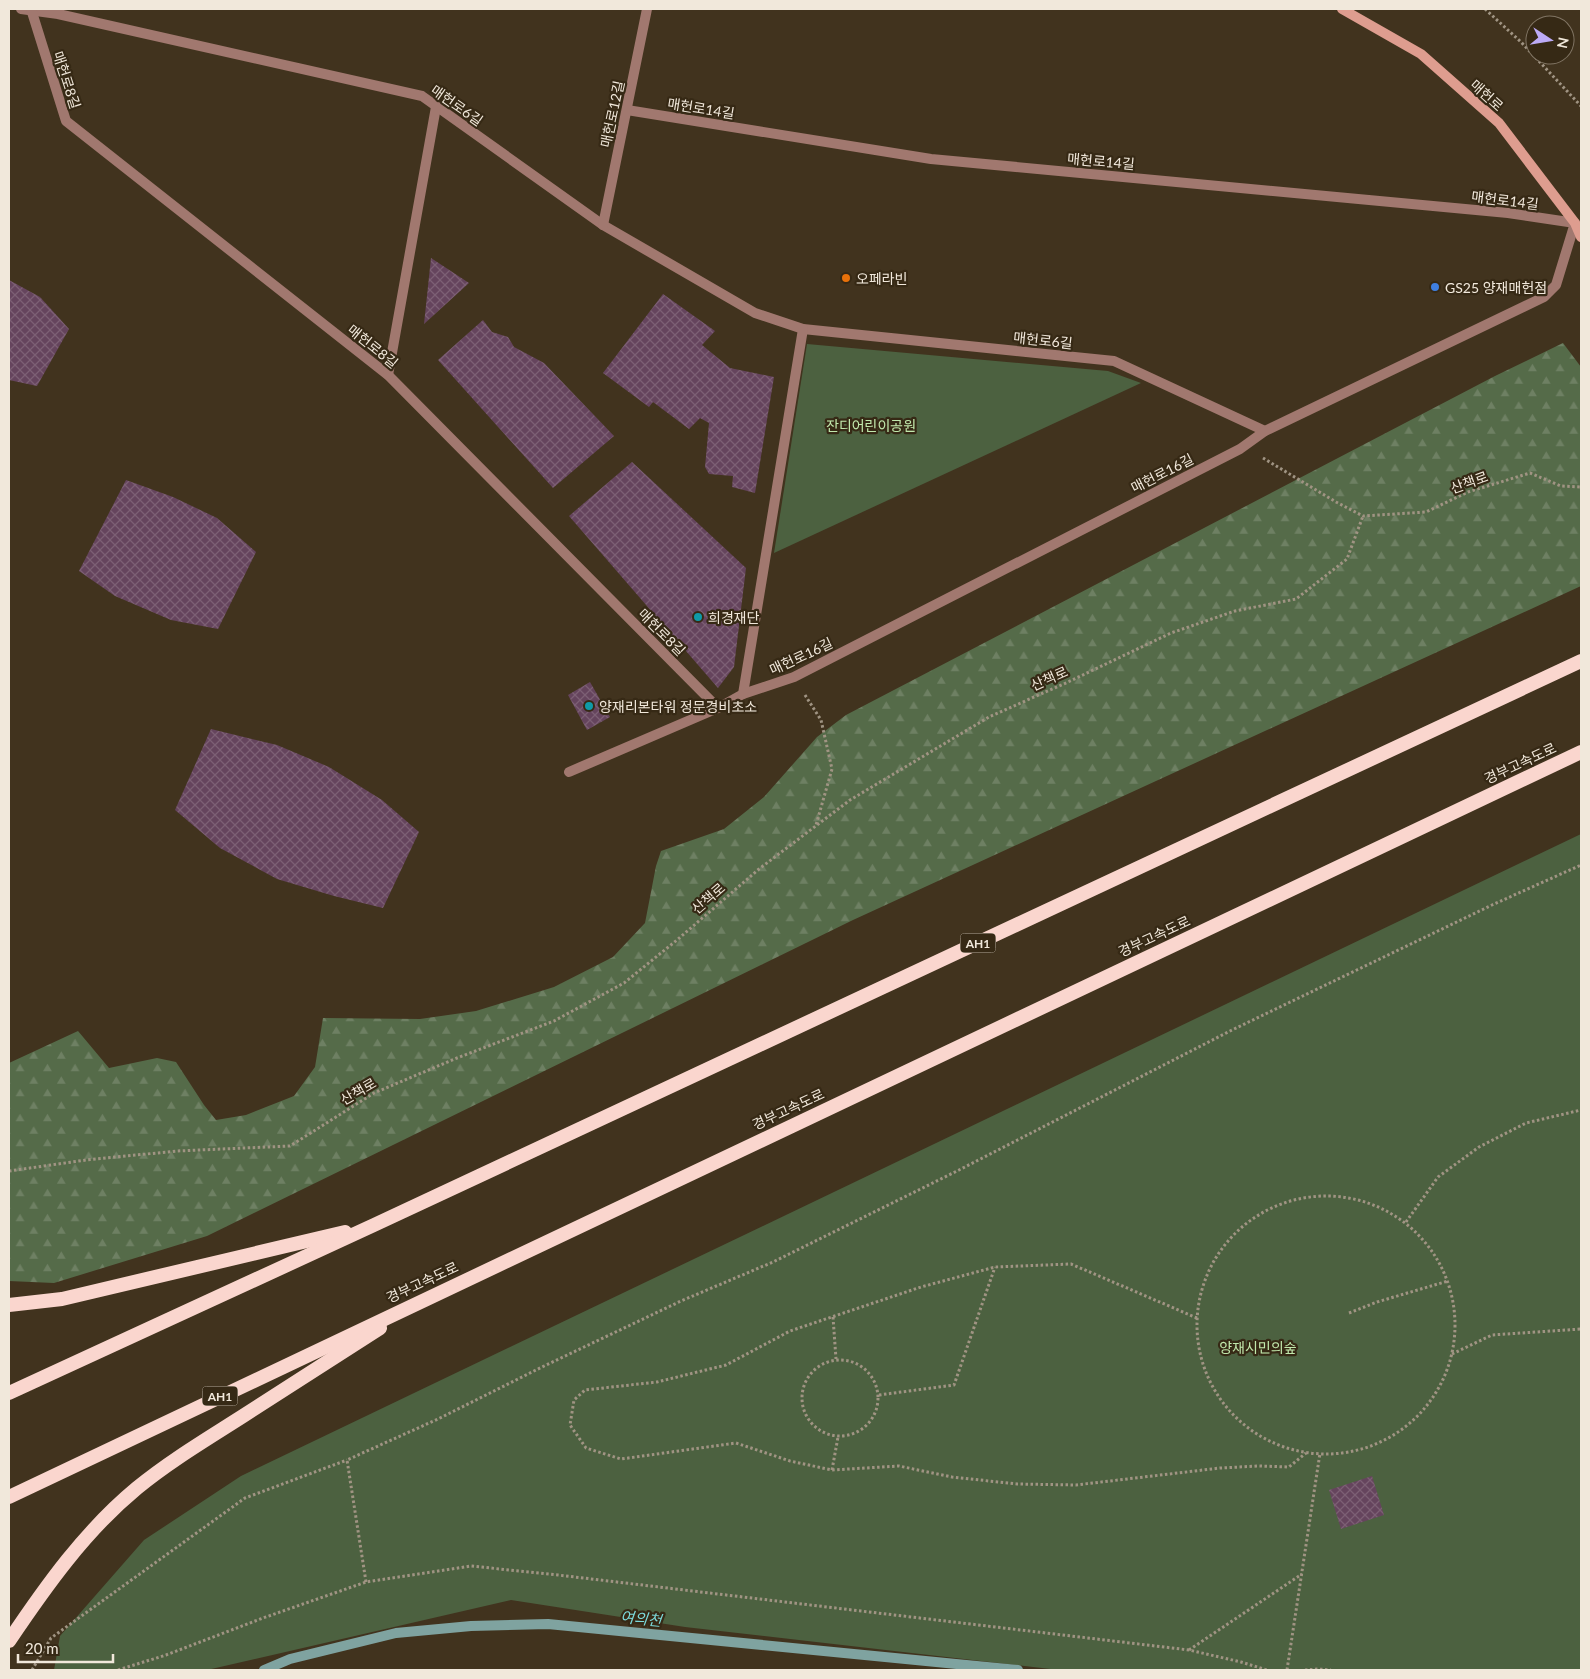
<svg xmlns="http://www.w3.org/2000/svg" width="1590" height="1679" font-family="Lato,'Noto Sans KR',sans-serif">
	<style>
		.green { fill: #4c6140 }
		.forest { fill: url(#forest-firs) }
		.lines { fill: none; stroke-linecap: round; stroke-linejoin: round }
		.stream { stroke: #7fa3a0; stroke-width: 10 }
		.building { fill: url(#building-cross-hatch) }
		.path { stroke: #a09483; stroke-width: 3; stroke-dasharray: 2.5 2.5; stroke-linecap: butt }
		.service { stroke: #a1786f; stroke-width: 10 }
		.minor { stroke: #a1786f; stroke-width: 10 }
		.secondary { stroke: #de9d8f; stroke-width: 10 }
		.trunk { stroke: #fad6ce; stroke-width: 14 }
		.food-dot { fill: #e8710a; stroke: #362915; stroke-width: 2 }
		.shop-dot { fill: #3f7fe0; stroke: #362915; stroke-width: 2 }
		.culture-dot { fill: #0f9aa8; stroke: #362915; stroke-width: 2 }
		.labels { text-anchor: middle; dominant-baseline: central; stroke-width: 4.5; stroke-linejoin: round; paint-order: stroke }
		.shield { fill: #362915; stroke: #b9afa0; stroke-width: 1 }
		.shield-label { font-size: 12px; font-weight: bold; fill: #f1e8db }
		.street-label { font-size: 14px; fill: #f1e8db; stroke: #362915 }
		.poi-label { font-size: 14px; fill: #f1e8db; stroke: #362915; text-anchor: start }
		.park-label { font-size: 14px; fill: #c1e8ac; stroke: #362915 }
		.water-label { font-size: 15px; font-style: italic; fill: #7cdadb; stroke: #362915 }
	</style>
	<defs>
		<pattern id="forest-firs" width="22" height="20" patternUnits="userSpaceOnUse" patternTransform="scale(1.25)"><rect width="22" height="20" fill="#556b49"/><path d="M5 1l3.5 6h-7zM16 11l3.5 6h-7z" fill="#6e8063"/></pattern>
		<pattern id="building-cross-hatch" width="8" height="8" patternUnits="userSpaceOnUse" patternTransform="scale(1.25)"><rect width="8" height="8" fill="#65445d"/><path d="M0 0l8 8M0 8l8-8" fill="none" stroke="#7c5f74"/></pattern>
	</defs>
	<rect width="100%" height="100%" fill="#41331e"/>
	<g class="green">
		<path d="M 807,344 L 1108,371 L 1141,383 L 774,553 Z"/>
		<path d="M 1581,834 L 1581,1670 L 1059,1670 L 685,1627 L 511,1600 L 207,1670 L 54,1670 L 60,1636 L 144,1540 L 241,1476 Z"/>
	</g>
	<path class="forest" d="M 1563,343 L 1581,367 L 1581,586 L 853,920 L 207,1236 L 54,1283 L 9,1281 L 9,1063 L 78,1031 L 109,1068 L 157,1058 L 176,1062 L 204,1105 L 216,1120 L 246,1115 L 294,1096 L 315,1067 L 323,1018 L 420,1019 L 476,1011 L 554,987 L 613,957 L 645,923 L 656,866 L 661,851 L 724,829 L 764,797 L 817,737 L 846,715 L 1495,376 Z"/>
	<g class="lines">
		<path class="stream" d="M 264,1670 L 290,1659 L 396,1633 L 471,1626 L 548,1624 L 1018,1670"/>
	</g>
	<g class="building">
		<path d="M 431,258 L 469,283 L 424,324 Z"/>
		<path d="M 9,280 L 40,297 L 69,329 L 37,386 L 9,380 Z"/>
		<path d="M 663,294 L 715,331 L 702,345 L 730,368 L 774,377 L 755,493 L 732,487 L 733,476 L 709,474 L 705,467 L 709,423 L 700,418 L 689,429 L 653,402 L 649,407 L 603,373 Z"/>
		<path d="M 483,320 L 492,332 L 508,337 L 514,347 L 544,363 L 614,436 L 553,488 L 438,360 Z"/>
		<path d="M 632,462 L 746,568 L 734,667 L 718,688 L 569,516 Z"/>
		<path d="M 126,480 L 173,497 L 217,518 L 256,552 L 218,629 L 171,620 L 115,596 L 79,571 Z"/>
		<path d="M 590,682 L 610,717 L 587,730 L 568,695 Z"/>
		<path d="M 211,729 L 277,745 L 329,767 L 382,800 L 419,832 L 383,908 L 334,896 L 277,879 L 220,848 L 175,810 Z"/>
		<path d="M 1372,1476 L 1384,1515 L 1341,1529 L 1329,1490 Z"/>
	</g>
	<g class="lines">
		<g class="path">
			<path d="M 1485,9 L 1521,42 L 1581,106"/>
			<path d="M 1263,458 L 1336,502 L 1363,516 L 1426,512 L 1468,492 L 1530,473 L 1561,486 L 1581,487"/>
			<path d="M 805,695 L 821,720 L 832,769 L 816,825"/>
			<path d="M 9,1171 L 86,1160 L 177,1151 L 290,1146 L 374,1093 L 457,1058 L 554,1021 L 624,983 L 677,940 L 759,869 L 850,800 L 989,717 L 1068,682 L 1171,633 L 1235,611 L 1296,599 L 1347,559 L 1363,516"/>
			<circle cx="1326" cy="1325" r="129"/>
			<path d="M 1406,1222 L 1438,1177 L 1479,1147 L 1526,1123 L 1581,1110"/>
			<path d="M 1349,1313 L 1377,1302 L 1448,1281"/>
			<path d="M 833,1317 L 836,1359"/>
			<path d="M 1197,1318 L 1071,1264 L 995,1267 L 921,1287 L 790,1331 L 726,1365 L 657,1382 L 585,1390 L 574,1400 L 570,1425 L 586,1448 L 621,1459 L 736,1443 L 790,1461 L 832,1470 L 899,1466 L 952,1477 L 1017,1484 L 1076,1485 L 1220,1468 L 1259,1466 L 1289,1467 L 1306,1453"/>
			<path d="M 1452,1354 L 1492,1335 L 1581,1329"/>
			<circle cx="840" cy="1398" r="38"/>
			<path d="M 879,1395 L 954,1385 L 995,1267"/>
			<path d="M 832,1470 L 838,1437"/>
			<path d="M 366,1582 L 347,1460 L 438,1419 L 542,1367 L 681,1301 L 773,1262 L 959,1170 L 1230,1031 L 1492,905 L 1581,865"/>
			<path d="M 1189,1650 L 1302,1574"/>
			<path d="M 32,1670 L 51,1638 L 245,1498 L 347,1460"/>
			<path d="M 118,1670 L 166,1655 L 263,1618 L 366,1582 L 471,1566 L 558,1575 L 1189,1650 L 1241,1662 L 1267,1670"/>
			<path d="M 1287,1670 L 1320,1453"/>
			<path d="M 1305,1670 L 1318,1669 L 1331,1670"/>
		</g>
		<path class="service" d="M 569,772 L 718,708"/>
		<g class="minor">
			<path d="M 21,9 L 58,14 L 422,96 L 603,225 L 755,313 L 803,329 L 1114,361 L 1265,431"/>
			<path d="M 31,9 L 66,121 L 388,375 L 718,708 L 743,694 L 794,677 L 1240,449 L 1265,431 L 1544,297 L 1556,285 L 1575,223 L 1508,213 L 931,159 L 627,110"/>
			<path d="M 603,225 L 647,9"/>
			<path d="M 388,375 L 436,107"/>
			<path d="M 743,694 L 803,329"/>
		</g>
		<path class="secondary" d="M 1342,9 L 1421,54 L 1499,123 L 1575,223 L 1581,237"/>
		<g class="trunk">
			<path d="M 9,1305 L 62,1299 L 345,1232"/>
			<path d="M 9,1393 L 374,1225 L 1581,661"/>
			<path d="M 9,1497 L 1581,752"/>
			<path d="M 9,1641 C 46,1586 85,1531 137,1488 C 170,1461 207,1439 243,1416 C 289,1386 335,1357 380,1328"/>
		</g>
	</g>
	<circle class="food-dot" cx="846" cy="278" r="5"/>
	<circle class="shop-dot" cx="1435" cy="287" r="5"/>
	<g class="culture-dot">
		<circle cx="698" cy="617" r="5"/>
		<circle cx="589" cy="706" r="5"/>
	</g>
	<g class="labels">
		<g class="shield">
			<rect x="960.5" y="933.5" width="35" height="19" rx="4"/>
			<rect x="202.5" y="1386.5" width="35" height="19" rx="4"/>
		</g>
		<g class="shield-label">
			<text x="978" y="943">AH1</text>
			<text x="220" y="1396">AH1</text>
		</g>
		<g class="street-label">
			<text transform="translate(67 80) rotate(72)">매헌로8길</text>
			<text transform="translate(1487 95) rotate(42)">매헌로</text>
			<text transform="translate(457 105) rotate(35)">매헌로6길</text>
			<text transform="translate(701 108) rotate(9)">매헌로14길</text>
			<text transform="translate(612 114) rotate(-78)">매헌로12길</text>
			<text transform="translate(1101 161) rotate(5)">매헌로14길</text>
			<text transform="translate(1505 200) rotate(7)">매헌로14길</text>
			<text transform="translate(1043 340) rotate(6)">매헌로6길</text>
			<text transform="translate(373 346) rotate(39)">매헌로8길</text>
			<text transform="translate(1162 473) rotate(-27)">매헌로16길</text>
			<text transform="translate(1469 482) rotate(-20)">산책로</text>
			<text transform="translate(662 632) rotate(45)">매헌로8길</text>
			<text transform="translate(801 656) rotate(-25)">매헌로16길</text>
			<text transform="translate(1049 678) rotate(-24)">산책로</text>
			<text transform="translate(1520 763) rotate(-25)">경부고속도로</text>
			<text transform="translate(708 898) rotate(-41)">산책로</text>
			<text transform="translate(1154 936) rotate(-25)">경부고속도로</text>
			<text transform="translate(358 1091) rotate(-30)">산책로</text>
			<text transform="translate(788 1109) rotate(-25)">경부고속도로</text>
			<text transform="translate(422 1282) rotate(-25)">경부고속도로</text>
		</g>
		<g class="poi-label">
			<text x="856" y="278">오페라빈</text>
			<text x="1445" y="287">GS25 양재매헌점</text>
			<text x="708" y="617">희경재단</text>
			<text x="599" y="706">양재리본타워 정문경비초소</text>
		</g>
		<g class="park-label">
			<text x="871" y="425">잔디어린이공원</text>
			<text x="1258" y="1347">양재시민의숲</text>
		</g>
		<g class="water-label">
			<text transform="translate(641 1618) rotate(6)">여의천</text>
		</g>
	</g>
	<rect width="1590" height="1679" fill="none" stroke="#f1e8db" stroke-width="20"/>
	<g transform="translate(1550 40) rotate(102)"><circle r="24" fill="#362915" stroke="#817564"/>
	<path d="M0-4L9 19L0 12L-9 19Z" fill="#bcaaf6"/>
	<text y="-8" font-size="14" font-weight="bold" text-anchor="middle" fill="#f1e8db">N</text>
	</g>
	<path d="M18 1654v8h95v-8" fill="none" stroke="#f1e8db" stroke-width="2.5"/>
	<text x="25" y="1654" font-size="15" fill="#f1e8db" stroke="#362915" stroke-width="4" paint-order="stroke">20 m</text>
</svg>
